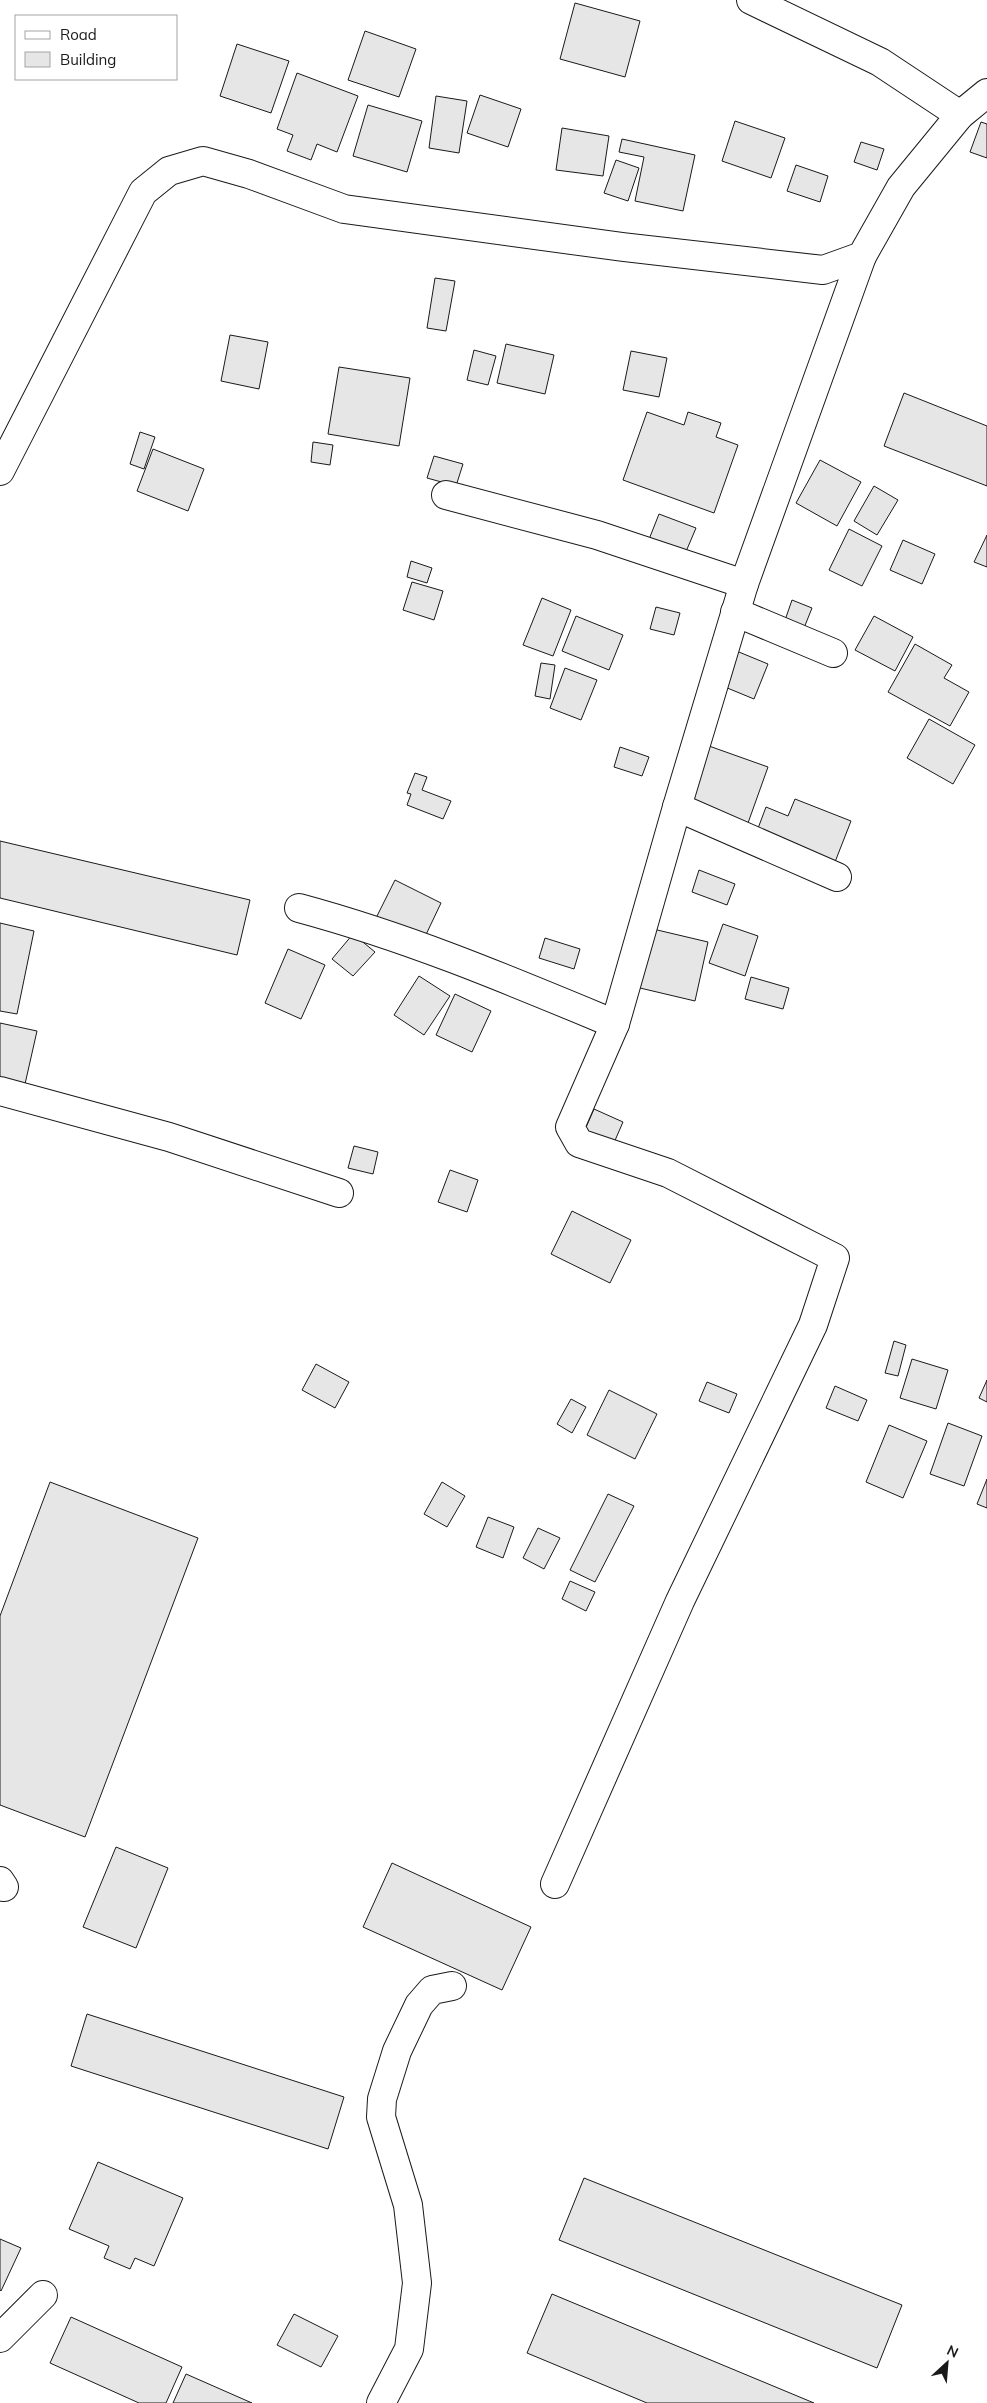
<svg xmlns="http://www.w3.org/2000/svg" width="987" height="2403" font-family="Mulish,sans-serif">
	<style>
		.building { fill: #e6e6e6; stroke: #1a1a1a }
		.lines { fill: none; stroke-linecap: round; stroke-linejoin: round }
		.minor-casing { stroke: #1a1a1a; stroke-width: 30 }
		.minor { stroke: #fff; stroke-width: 28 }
	</style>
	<rect width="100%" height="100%" fill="#fff"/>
	<g class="building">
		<path d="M 575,3 L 640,21 L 625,77 L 560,59 Z"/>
		<path d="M 365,31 L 416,49 L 399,97 L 348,80 Z"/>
		<path d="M 237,44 L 289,61 L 271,113 L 220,96 Z"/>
		<path d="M 297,73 L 358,96 L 337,152 L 317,144 L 311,160 L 287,151 L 293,135 L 277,129 Z"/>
		<path d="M 480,95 L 521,109 L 508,147 L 467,133 Z"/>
		<path d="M 436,96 L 467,101 L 459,153 L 429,148 Z"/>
		<path d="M 368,105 L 422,121 L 407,172 L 353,156 Z"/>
		<path d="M 735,121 L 785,138 L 771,178 L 722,161 Z"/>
		<path d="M 981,122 L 987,124 L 987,158 L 970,152 Z"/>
		<path d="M 562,128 L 609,136 L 603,176 L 556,170 Z"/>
		<path d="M 622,139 L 695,155 L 683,211 L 635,201 L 644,157 L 619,152 Z"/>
		<path d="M 861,142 L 884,149 L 877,170 L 854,162 Z"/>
		<path d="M 616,160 L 639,168 L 628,201 L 604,193 Z"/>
		<path d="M 796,165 L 828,176 L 820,202 L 787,191 Z"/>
		<path d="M 435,278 L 455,281 L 446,331 L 427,328 Z"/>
		<path d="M 230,335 L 268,342 L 259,389 L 221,381 Z"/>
		<path d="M 506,344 L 554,355 L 545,394 L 497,383 Z"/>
		<path d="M 474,350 L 496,356 L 488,385 L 467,380 Z"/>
		<path d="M 631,351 L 667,358 L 659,397 L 623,390 Z"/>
		<path d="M 339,367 L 410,378 L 399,446 L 328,434 Z"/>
		<path d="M 904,393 L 987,426 L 987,486 L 884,446 Z"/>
		<path d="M 647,412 L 684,425 L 688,412 L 721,423 L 716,437 L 738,445 L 714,513 L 623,480 Z"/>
		<path d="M 140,432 L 155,437 L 144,469 L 130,464 Z"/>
		<path d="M 313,442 L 333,445 L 330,465 L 311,462 Z"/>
		<path d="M 153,449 L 204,469 L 188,511 L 137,491 Z"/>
		<path d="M 434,456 L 463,464 L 456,486 L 427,478 Z"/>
		<path d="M 820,460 L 861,482 L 837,526 L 796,503 Z"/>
		<path d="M 874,486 L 898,500 L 877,535 L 854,521 Z"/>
		<path d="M 659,514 L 696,528 L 682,561 L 646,547 Z"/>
		<path d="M 849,529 L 882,546 L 862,586 L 829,570 Z"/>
		<path d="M 987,535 L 987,567 L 974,562 Z"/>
		<path d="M 903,540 L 935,554 L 922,584 L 890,570 Z"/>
		<path d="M 411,561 L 432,568 L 427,583 L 407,577 Z"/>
		<path d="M 412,582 L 443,591 L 434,620 L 403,610 Z"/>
		<path d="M 542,598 L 571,610 L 553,656 L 523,645 Z"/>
		<path d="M 792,600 L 812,608 L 802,633 L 783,626 Z"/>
		<path d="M 656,607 L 680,613 L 674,635 L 650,629 Z"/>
		<path d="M 576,616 L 623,635 L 609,670 L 562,651 Z"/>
		<path d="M 874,616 L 913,637 L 895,671 L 855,650 Z"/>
		<path d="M 915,644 L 952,665 L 944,678 L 969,692 L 950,726 L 888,692 Z"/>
		<path d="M 734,650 L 768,664 L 754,699 L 720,685 Z"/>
		<path d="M 541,663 L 555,665 L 550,699 L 535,696 Z"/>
		<path d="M 565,668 L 597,680 L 581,720 L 550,708 Z"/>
		<path d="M 929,719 L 975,745 L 953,784 L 907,758 Z"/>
		<path d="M 709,746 L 768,767 L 748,823 L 689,802 Z"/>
		<path d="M 620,747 L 649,757 L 642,776 L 614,767 Z"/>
		<path d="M 415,773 L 427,777 L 422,790 L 451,801 L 443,819 L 407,805 L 411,794 L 407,793 Z"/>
		<path d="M 795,799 L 851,821 L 835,862 L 757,831 L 766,807 L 788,816 Z"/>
		<path d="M 0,841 L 250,900 L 237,955 L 0,898 Z"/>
		<path d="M 699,870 L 735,884 L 727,905 L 692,892 Z"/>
		<path d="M 395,880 L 441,903 L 422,943 L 375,920 Z"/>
		<path d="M 0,923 L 34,931 L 17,1014 L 0,1011 Z"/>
		<path d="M 723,924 L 758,936 L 745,976 L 709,963 Z"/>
		<path d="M 653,929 L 708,942 L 695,1001 L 640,988 Z"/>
		<path d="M 353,934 L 375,952 L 353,976 L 332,959 Z"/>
		<path d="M 545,938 L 580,949 L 574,969 L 539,958 Z"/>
		<path d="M 288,949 L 325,965 L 301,1019 L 265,1003 Z"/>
		<path d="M 419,976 L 450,996 L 424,1035 L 394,1015 Z"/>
		<path d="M 751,977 L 789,988 L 783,1009 L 745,999 Z"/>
		<path d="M 455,994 L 491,1011 L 472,1052 L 436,1035 Z"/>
		<path d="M 0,1023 L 37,1031 L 25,1084 L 0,1079 Z"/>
		<path d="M 594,1109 L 623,1122 L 613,1145 L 584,1132 Z"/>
		<path d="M 354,1146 L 378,1152 L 373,1174 L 348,1168 Z"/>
		<path d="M 450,1170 L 478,1180 L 467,1212 L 438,1202 Z"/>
		<path d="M 572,1211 L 631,1240 L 610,1283 L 551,1254 Z"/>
		<path d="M 894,1341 L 906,1345 L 898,1376 L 885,1373 Z"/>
		<path d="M 912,1359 L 948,1370 L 936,1409 L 900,1398 Z"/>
		<path d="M 316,1364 L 349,1382 L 335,1408 L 302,1390 Z"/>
		<path d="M 987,1380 L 987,1402 L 979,1398 Z"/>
		<path d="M 707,1382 L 737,1394 L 729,1413 L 699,1401 Z"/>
		<path d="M 835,1386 L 867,1400 L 858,1421 L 826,1408 Z"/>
		<path d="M 609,1390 L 657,1414 L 635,1459 L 587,1435 Z"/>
		<path d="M 571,1399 L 586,1407 L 572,1433 L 557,1424 Z"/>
		<path d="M 948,1423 L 982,1436 L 964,1486 L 930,1474 Z"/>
		<path d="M 889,1425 L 927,1441 L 903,1498 L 866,1482 Z"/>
		<path d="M 987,1479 L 987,1508 L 977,1504 Z"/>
		<path d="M 50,1482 L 198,1538 L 85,1837 L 0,1805 L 0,1616 Z"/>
		<path d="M 442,1482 L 465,1496 L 447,1527 L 424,1514 Z"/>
		<path d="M 608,1494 L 634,1506 L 595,1582 L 570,1570 Z"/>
		<path d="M 488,1517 L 514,1527 L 503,1558 L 476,1547 Z"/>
		<path d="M 538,1528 L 560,1538 L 544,1569 L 523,1558 Z"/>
		<path d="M 570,1581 L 595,1592 L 586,1611 L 562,1599 Z"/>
		<path d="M 116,1847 L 168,1868 L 136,1948 L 83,1927 Z"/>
		<path d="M 392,1863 L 531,1927 L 502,1990 L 363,1927 Z"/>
		<path d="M 87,2014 L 344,2097 L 328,2149 L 71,2066 Z"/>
		<path d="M 98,2162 L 183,2198 L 154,2266 L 135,2258 L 130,2269 L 104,2258 L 109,2246 L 69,2229 Z"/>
		<path d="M 584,2178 L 902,2305 L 877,2368 L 559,2240 Z"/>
		<path d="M 0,2239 L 21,2248 L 1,2291 L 0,2290 Z"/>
		<path d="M 552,2294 L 814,2403 L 647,2403 L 527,2353 Z"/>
		<path d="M 294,2314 L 338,2336 L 321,2367 L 277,2345 Z"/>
		<path d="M 71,2317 L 182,2367 L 166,2403 L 139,2403 L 50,2363 Z"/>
		<path d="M 186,2374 L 252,2403 L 173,2403 Z"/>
	</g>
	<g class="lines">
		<defs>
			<g id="minor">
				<path d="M 751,0 L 880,62 L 960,115"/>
				<path d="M 0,471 L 143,192 L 169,171 L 203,161 L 249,174 L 344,209 L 623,247 L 823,270 L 862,256 L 901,187 L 960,115 L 987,93"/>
				<path d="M 446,495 L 597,535 L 744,584"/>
				<path d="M 735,612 L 833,653"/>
				<path d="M 677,807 L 744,584 L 862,256"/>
				<path d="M 299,908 C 410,938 509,980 615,1024"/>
				<path d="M 0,1091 L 169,1137 L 339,1193"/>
				<path d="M 0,1881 L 4,1887"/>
				<path d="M 555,1884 L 680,1601 L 813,1325 L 835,1258 L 668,1173 L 579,1143 L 570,1127 L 615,1024 L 677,807 L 837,877"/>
				<path d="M 0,2338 L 43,2295"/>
				<path d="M 381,2403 L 409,2349 L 417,2283 L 408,2205 L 381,2117 L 382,2099 L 397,2051 L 419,2005 L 432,1990 L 452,1986"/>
			</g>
		</defs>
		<use href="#minor" class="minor-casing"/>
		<use href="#minor" class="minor"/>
	</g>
	<rect x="15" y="15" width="162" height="65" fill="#ffffff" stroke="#a3a3a3"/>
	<rect x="25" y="31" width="25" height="8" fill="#ffffff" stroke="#a3a3a3"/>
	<text x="60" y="40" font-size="15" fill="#1a1a1a">Road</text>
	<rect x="25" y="52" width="25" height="15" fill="#e6e6e6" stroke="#a3a3a3"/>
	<text x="60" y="65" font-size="15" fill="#1a1a1a">Building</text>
	<g transform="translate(947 2363) rotate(26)" stroke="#ffffff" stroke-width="4" paint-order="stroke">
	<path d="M0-4L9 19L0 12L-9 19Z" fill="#1a1a1a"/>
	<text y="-8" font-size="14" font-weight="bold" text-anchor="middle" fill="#1a1a1a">N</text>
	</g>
</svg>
